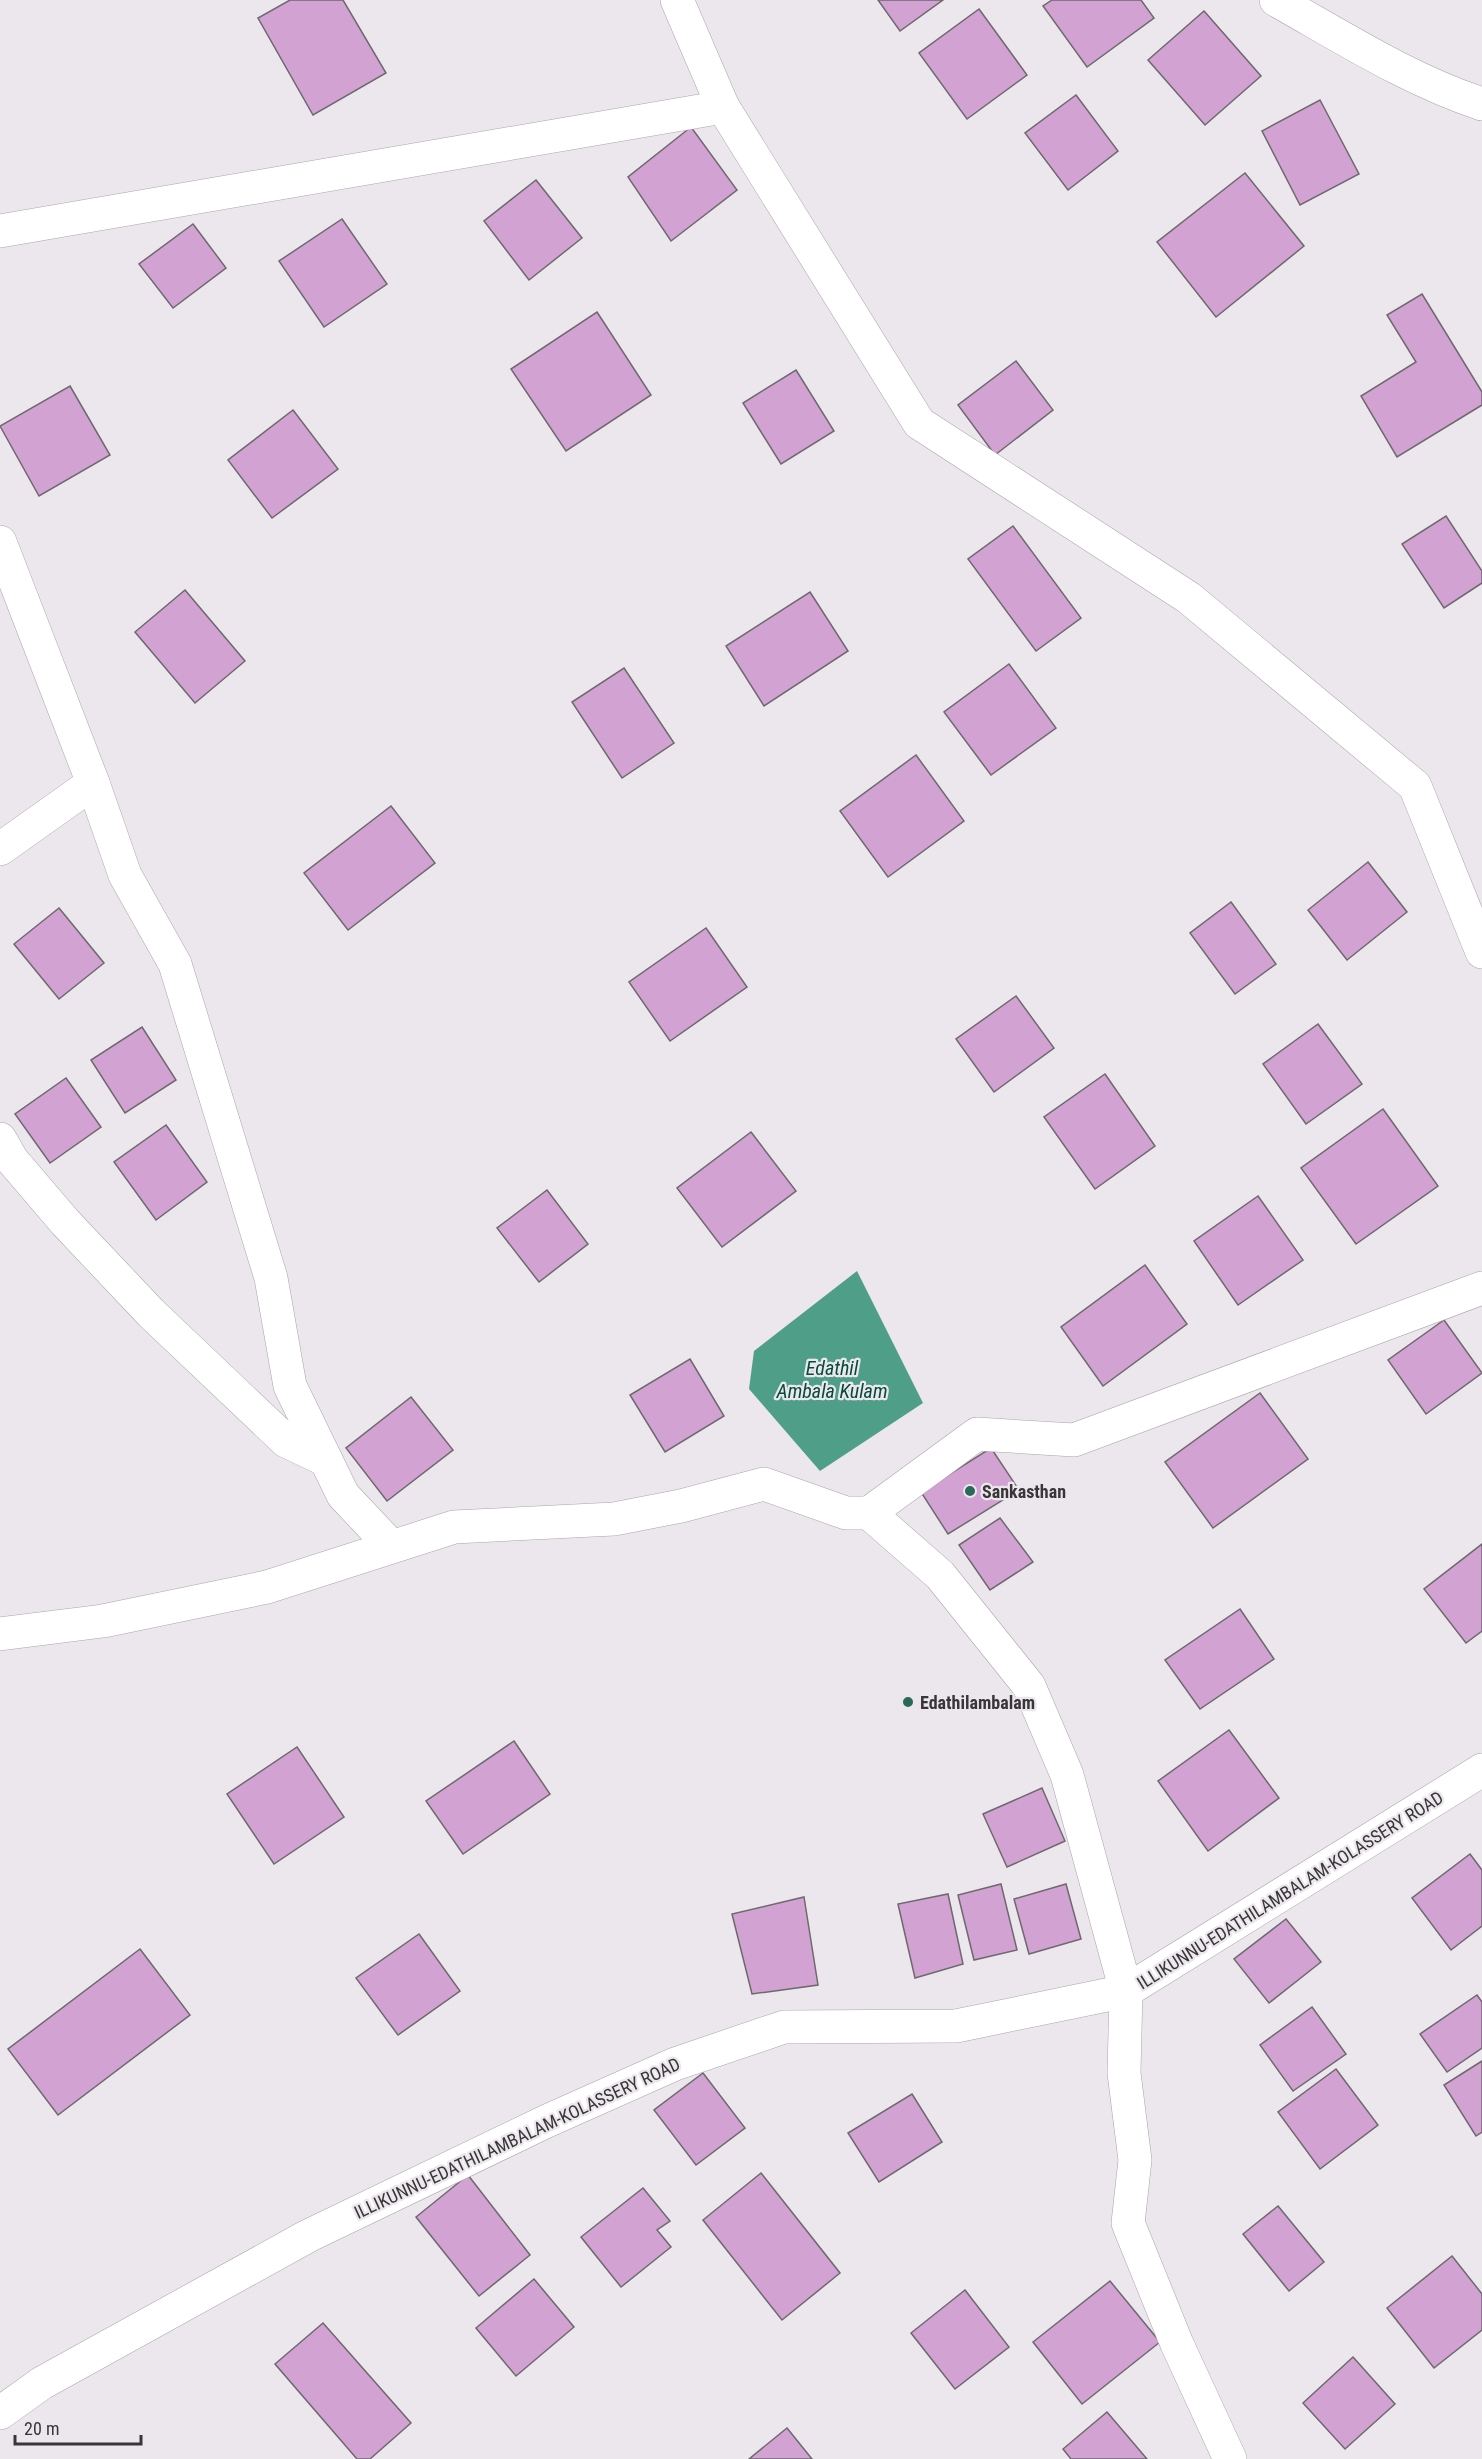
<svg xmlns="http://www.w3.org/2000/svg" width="1482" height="2459" font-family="'Roboto Condensed',sans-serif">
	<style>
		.water { fill: #4f9e88 }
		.building { fill: #d2a2d2; stroke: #6e696e; stroke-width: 1.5 }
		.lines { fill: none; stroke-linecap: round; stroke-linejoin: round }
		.minor-casing { stroke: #aaa5aa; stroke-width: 34 }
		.major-casing { stroke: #aaa5aa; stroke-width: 34 }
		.minor { stroke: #fff; stroke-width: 33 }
		.major { stroke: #fff; stroke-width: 33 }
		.poi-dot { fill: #286958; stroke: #ece7ec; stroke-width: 2 }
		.labels { text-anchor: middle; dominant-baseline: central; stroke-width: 4.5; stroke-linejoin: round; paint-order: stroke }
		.poi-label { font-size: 18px; font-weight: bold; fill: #383638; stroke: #ece7ec; text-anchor: start }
		.street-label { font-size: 18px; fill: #383638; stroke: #ece7ec }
		.water-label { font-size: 20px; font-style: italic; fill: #044b3c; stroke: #ece7ec }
	</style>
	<rect width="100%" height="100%" fill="#ece7ec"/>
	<path class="water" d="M 857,1271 L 923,1403 L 820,1471 L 749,1389 L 754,1351 Z"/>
	<g class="building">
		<path d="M 290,0 L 343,0 L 386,73 L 313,115 L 258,18 Z"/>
		<path d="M 878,0 L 943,0 L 900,31 Z"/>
		<path d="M 1052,0 L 1141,0 L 1154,18 L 1087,67 L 1043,6 Z"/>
		<path d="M 979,9 L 1027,75 L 967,119 L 919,53 Z"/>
		<path d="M 1204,11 L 1261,76 L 1205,125 L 1148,60 Z"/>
		<path d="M 1076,95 L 1118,151 L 1068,190 L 1025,133 Z"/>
		<path d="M 1320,100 L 1359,174 L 1300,205 L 1262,131 Z"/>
		<path d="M 691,127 L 737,190 L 671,241 L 628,177 Z"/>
		<path d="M 1245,173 L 1304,246 L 1216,317 L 1157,242 Z"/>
		<path d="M 536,180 L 582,238 L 529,280 L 484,221 Z"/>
		<path d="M 342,219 L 387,284 L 324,327 L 279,261 Z"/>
		<path d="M 193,224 L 226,268 L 173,308 L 139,264 Z"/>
		<path d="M 1422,294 L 1482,392 L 1482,405 L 1397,457 L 1361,396 L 1416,362 L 1387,315 Z"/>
		<path d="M 597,312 L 651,395 L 566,451 L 511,369 Z"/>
		<path d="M 1016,361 L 1053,410 L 995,455 L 958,405 Z"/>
		<path d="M 796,370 L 834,431 L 781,464 L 743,403 Z"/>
		<path d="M 70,386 L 110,455 L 39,496 L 0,426 Z"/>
		<path d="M 293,410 L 338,469 L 272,518 L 228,460 Z"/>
		<path d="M 1446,516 L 1482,571 L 1482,583 L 1444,608 L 1402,544 Z"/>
		<path d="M 1013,526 L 1081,618 L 1036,651 L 968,559 Z"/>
		<path d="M 185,590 L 245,661 L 195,703 L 135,632 Z"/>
		<path d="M 810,592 L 848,651 L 764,706 L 726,646 Z"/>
		<path d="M 1009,664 L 1056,728 L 991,775 L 944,712 Z"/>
		<path d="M 624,668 L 674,743 L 622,778 L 572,702 Z"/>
		<path d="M 916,755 L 964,821 L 888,877 L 840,811 Z"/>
		<path d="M 391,806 L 435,863 L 348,930 L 304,873 Z"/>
		<path d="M 1368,862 L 1407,912 L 1347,960 L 1308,910 Z"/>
		<path d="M 1231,902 L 1276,964 L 1235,994 L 1190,933 Z"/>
		<path d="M 59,908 L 104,963 L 59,999 L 14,944 Z"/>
		<path d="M 706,928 L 747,987 L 670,1041 L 629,982 Z"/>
		<path d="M 1016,996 L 1054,1048 L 994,1092 L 956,1039 Z"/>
		<path d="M 1318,1024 L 1362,1084 L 1306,1124 L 1263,1064 Z"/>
		<path d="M 142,1027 L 176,1080 L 125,1113 L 91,1060 Z"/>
		<path d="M 1105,1074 L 1155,1146 L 1095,1189 L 1044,1117 Z"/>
		<path d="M 66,1078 L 101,1127 L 50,1163 L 15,1114 Z"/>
		<path d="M 1383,1109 L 1438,1186 L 1356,1244 L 1301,1168 Z"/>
		<path d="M 166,1125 L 207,1182 L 156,1220 L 114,1162 Z"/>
		<path d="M 751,1132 L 796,1191 L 722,1247 L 677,1188 Z"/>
		<path d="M 547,1190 L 588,1244 L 539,1282 L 497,1228 Z"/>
		<path d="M 1258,1196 L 1303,1260 L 1238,1305 L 1194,1241 Z"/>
		<path d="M 1145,1265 L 1187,1324 L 1103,1386 L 1061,1327 Z"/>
		<path d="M 1444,1320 L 1482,1373 L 1426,1414 L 1388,1360 Z"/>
		<path d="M 690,1359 L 724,1416 L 665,1452 L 630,1395 Z"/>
		<path d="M 1260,1393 L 1308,1459 L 1213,1528 L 1165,1462 Z"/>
		<path d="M 411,1397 L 453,1450 L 387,1501 L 346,1448 Z"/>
		<path d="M 991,1448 L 1019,1490 L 948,1534 L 921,1492 Z"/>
		<path d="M 1000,1518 L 1033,1562 L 990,1590 L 959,1545 Z"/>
		<path d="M 1482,1544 L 1482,1631 L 1466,1643 L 1424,1589 Z"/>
		<path d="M 1240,1609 L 1274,1659 L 1200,1709 L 1165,1660 Z"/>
		<path d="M 1229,1730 L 1279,1798 L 1208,1851 L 1158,1781 Z"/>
		<path d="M 514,1741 L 550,1794 L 463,1854 L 426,1801 Z"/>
		<path d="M 297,1747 L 344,1817 L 274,1864 L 227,1794 Z"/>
		<path d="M 1042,1788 L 1065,1841 L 1007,1867 L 983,1814 Z"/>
		<path d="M 1470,1854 L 1482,1870 L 1482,1926 L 1451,1950 L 1412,1898 Z"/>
		<path d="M 1001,1884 L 1017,1950 L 974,1960 L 958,1895 Z"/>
		<path d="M 1066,1884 L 1081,1939 L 1029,1954 L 1014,1899 Z"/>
		<path d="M 948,1894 L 963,1964 L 915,1978 L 898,1904 Z"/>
		<path d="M 804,1897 L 818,1985 L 752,1994 L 732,1914 Z"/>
		<path d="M 1286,1919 L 1321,1962 L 1269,2003 L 1234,1959 Z"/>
		<path d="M 419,1934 L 460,1991 L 398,2035 L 356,1978 Z"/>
		<path d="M 140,1949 L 190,2015 L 58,2115 L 8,2049 Z"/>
		<path d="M 1477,1995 L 1482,2002 L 1482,2048 L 1447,2072 L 1420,2034 Z"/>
		<path d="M 1312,2007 L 1346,2054 L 1293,2091 L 1260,2045 Z"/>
		<path d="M 1482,2061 L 1482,2132 L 1476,2136 L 1444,2085 Z"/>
		<path d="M 1336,2069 L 1378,2125 L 1320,2169 L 1278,2112 Z"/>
		<path d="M 703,2073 L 745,2128 L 696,2165 L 654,2110 Z"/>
		<path d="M 912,2094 L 942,2142 L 879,2182 L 848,2133 Z"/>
		<path d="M 761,2173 L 840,2273 L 782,2320 L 703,2220 Z"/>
		<path d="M 468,2175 L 530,2255 L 479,2296 L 416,2217 Z"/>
		<path d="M 643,2188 L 670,2221 L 657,2230 L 671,2247 L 621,2287 L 581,2237 Z"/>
		<path d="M 1278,2206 L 1324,2262 L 1289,2291 L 1243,2234 Z"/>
		<path d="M 1452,2256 L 1482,2294 L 1482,2330 L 1434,2368 L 1387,2308 Z"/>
		<path d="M 534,2279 L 574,2327 L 516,2376 L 476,2328 Z"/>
		<path d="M 1110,2281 L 1160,2342 L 1082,2404 L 1033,2342 Z"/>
		<path d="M 965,2290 L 1009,2347 L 955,2389 L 911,2333 Z"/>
		<path d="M 323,2323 L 411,2423 L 370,2459 L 357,2459 L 275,2364 Z"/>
		<path d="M 1353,2357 L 1395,2404 L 1345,2449 L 1303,2403 Z"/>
		<path d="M 1107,2412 L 1147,2459 L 1071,2459 L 1063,2449 Z"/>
		<path d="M 787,2428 L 812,2459 L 749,2459 Z"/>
	</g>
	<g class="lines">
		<defs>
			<g id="minor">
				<path d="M 677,0 L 723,107 L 919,423 L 1189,598 L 1415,786 L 1482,952"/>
				<path d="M 1276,0 C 1342,37 1409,80 1482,104"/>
				<path d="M 0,231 L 723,107"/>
				<path d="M 0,542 L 93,783 L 125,875 L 175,964 L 271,1278 L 290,1386 L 343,1495 L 391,1546"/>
				<path d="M 0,849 L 93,783"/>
				<path d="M 0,1139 L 12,1160 L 65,1222 L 151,1313 L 286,1441 L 326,1460"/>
				<path d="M 869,1513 L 977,1434 L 1074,1440 L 1482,1288"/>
				<path d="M 0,1634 L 103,1621 L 267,1587 L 454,1527 L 614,1519 L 681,1506 L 764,1484 L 846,1513 L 869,1513 L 940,1575 L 1029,1686 L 1067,1775 L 1126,1991 L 1124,2073 L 1135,2160 L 1128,2223 L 1177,2344 L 1230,2459"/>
			</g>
			<path id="major" d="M 0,2413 L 42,2383 L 308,2236 L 547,2121 L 675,2064 L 784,2027 L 956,2026 L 1126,1991 L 1482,1770"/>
		</defs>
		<use href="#minor" class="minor-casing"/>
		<use href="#major" class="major-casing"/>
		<use href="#minor" class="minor"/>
		<use href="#major" class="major"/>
	</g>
	<g class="poi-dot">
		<circle cx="970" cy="1491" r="6"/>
		<circle cx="908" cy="1702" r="6"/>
	</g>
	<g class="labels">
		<g class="poi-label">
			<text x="982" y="1491">Sankasthan</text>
			<text x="920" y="1702">Edathilambalam</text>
		</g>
		<g class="street-label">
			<text transform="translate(1290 1890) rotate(-32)">ILLIKUNNU-EDATHILAMBALAM-KOLASSERY ROAD</text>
			<text transform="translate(517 2138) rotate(-25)">ILLIKUNNU-EDATHILAMBALAM-KOLASSERY ROAD</text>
		</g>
		<g class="water-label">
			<text x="832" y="1368">Edathil<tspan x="832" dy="23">Ambala Kulam</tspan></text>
		</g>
	</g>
	<path d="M15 2435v9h126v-9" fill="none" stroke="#383638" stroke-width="3"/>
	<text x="24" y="2435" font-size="18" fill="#383638" stroke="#ece7ec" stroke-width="4.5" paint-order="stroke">20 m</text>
</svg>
